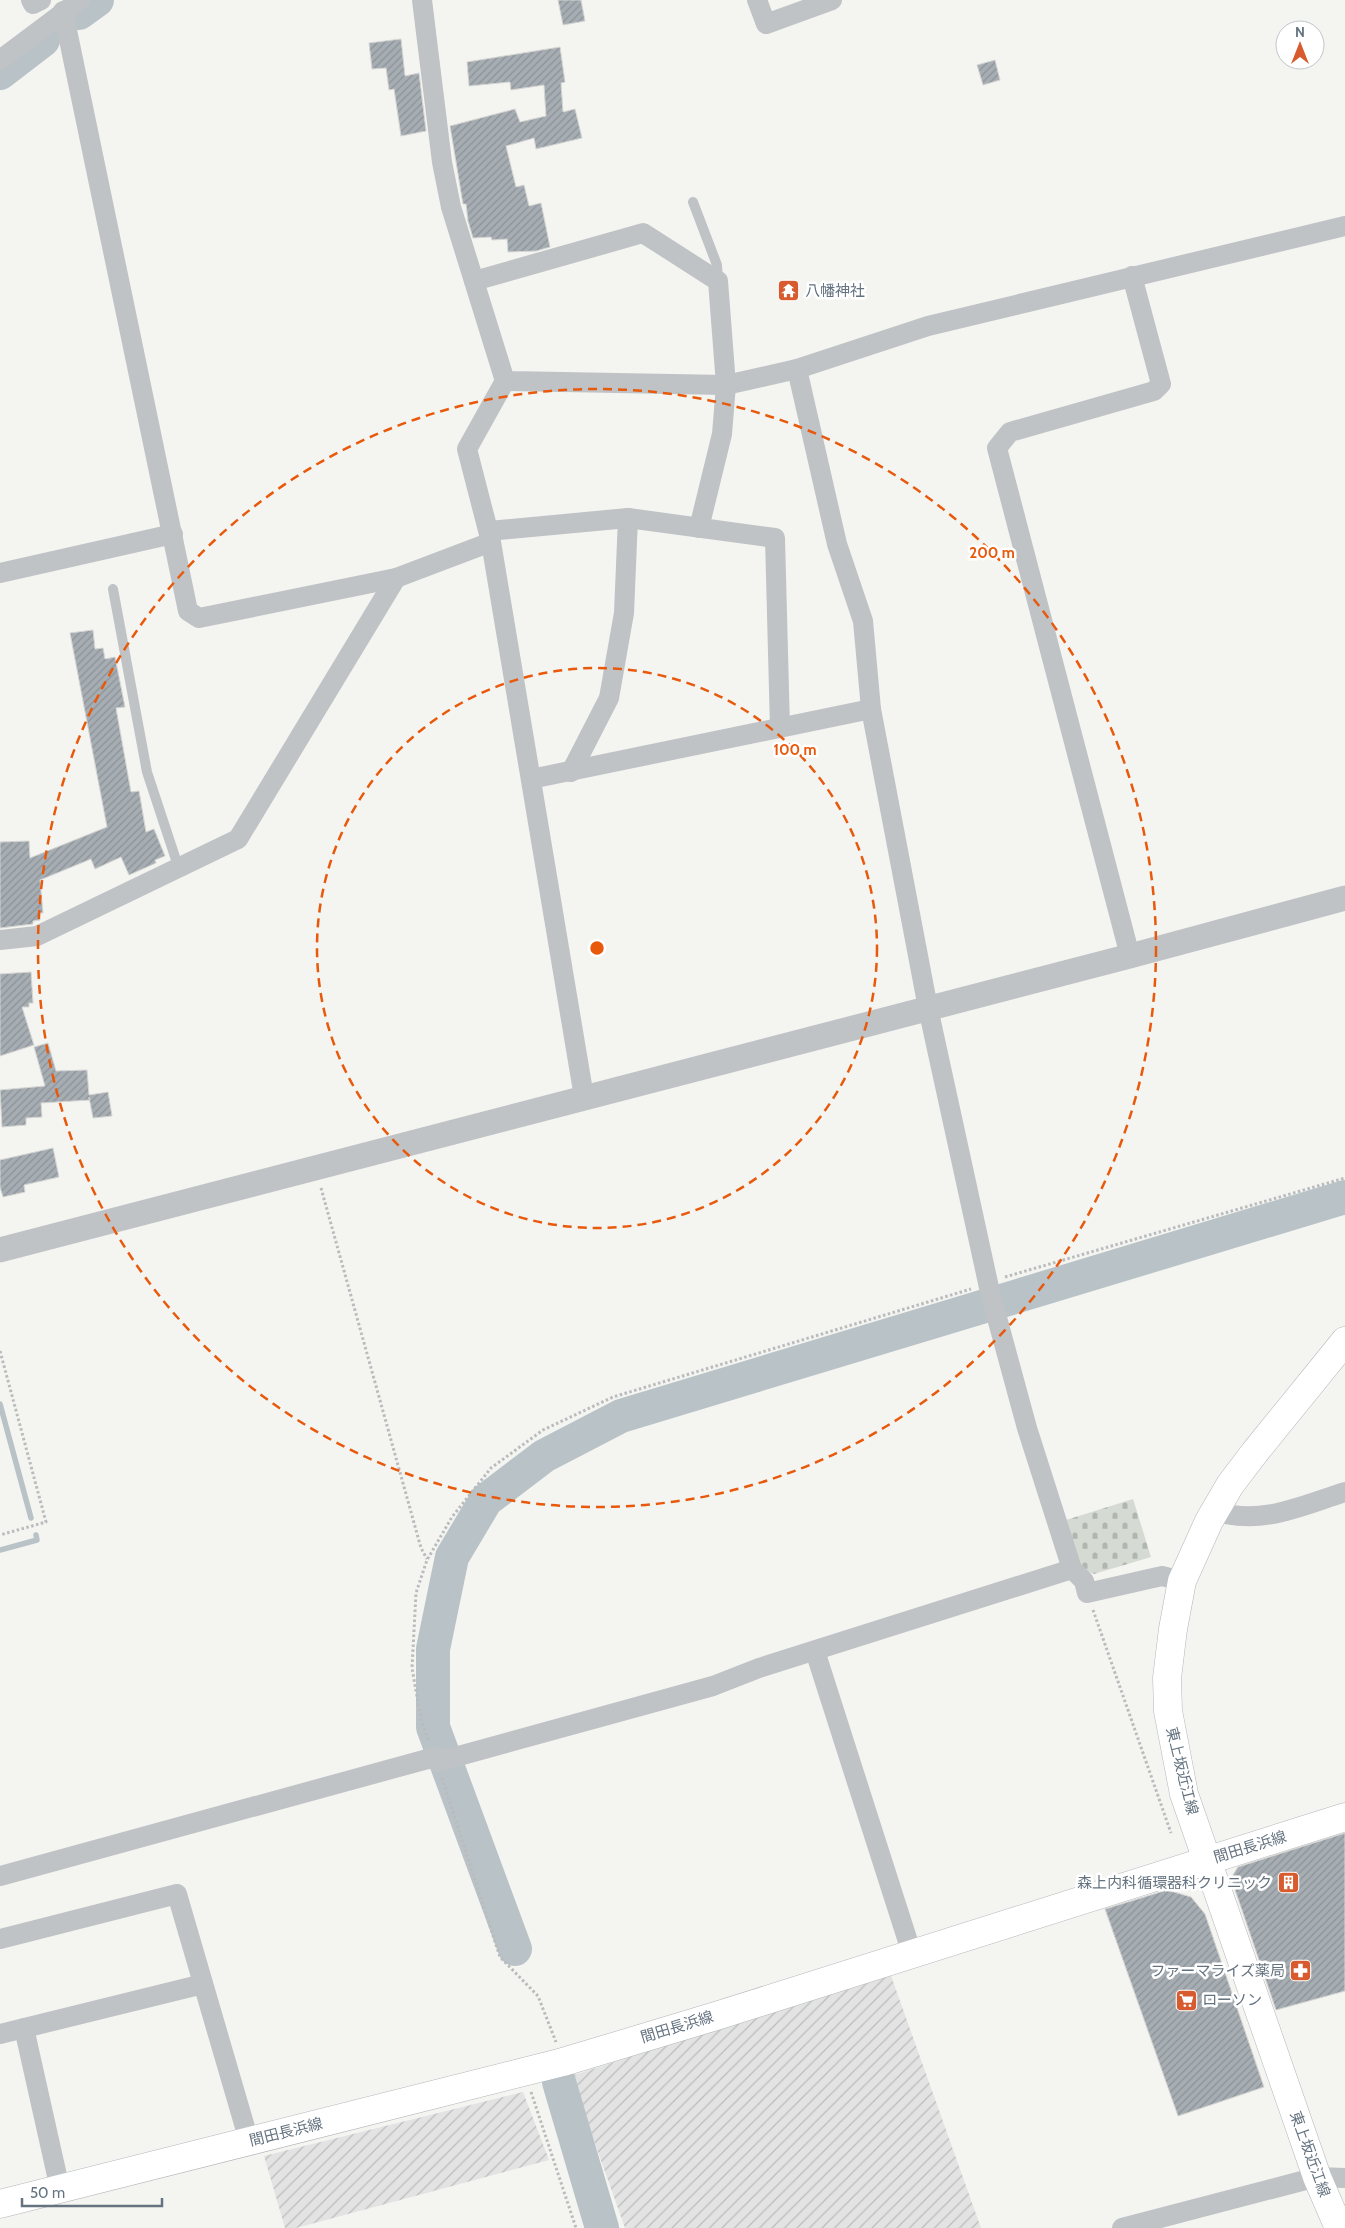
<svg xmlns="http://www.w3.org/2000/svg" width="1345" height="2228" font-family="Cabin,'Noto Sans JP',sans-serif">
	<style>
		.industrial { fill: url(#industrial-furrows) }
		.cemetery { fill: url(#cemetery-stones) }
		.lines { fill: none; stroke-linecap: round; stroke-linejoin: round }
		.stream { stroke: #b9c3c7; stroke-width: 5.5 }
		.river { stroke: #b9c3c7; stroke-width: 34 }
		.building { fill: url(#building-hatch); stroke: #d5d5d3 }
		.secondary-casing { stroke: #b2b6ba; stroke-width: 29 }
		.path { stroke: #b9bbbd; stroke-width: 3; stroke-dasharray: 2.5 2.5; stroke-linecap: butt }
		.service { stroke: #bfc3c6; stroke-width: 10 }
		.minor { stroke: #bfc3c6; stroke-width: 20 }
		.tertiary { stroke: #bfc3c6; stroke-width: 25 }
		.secondary { stroke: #fff; stroke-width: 28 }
		.ring { fill: none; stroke: #e8590c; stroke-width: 2.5; stroke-dasharray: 9 6 }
		.labels { text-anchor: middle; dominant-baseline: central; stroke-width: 5; stroke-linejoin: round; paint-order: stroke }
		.poi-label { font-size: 15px; fill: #657380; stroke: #fff; text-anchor: start }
		.street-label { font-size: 15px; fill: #657380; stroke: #fff }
		.centre { fill: #e8590c; stroke: #fff; stroke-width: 2.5 }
		.ring-label { font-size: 15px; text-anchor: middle; font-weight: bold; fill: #e8590c; stroke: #fff; stroke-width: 5; stroke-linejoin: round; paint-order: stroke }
	</style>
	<defs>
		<pattern id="industrial-furrows" width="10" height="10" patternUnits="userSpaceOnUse" patternTransform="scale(1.25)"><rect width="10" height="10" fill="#e2e3e2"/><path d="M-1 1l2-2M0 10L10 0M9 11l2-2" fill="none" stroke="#bbbcbc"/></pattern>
		<pattern id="cemetery-stones" width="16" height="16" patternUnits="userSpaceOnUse" patternTransform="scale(1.25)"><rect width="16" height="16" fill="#d5dbd2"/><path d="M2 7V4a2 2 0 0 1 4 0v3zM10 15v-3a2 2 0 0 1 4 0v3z" fill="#b0b6b0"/></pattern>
		<pattern id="building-hatch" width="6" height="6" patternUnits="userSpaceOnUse" patternTransform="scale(1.25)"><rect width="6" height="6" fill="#a7aeb3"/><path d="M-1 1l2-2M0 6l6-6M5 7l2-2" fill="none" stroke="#8c9297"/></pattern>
	</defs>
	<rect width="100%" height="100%" fill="#f4f4f1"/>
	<g class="industrial">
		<path d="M 890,1973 L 981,2228 L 625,2228 L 571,2076 Z"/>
		<path d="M 523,2092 L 549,2160 L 296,2228 L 285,2228 L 264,2156 Z"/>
	</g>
	<path class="cemetery" d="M 1133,1499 L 1151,1557 L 1094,1574 L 1079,1569 L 1066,1520 Z"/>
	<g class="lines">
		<g class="stream">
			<path d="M 0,1404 L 31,1518"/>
			<path d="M 0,1550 L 37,1540 L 36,1535"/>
		</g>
		<g class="river">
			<path d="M 79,13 L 97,0"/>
			<path d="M 0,73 L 43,40"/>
			<path d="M 515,1949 L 433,1727 L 433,1649 L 452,1557 L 486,1500 L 544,1456 L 621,1416 L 1345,1197"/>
			<path d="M 559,2082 L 602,2228"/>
		</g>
	</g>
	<g class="building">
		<path d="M 558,0 L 581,0 L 585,21 L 563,25 Z"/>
		<path d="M 401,39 L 405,76 L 419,73 L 426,131 L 401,136 L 394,89 L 389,90 L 386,68 L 372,69 L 369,43 Z"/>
		<path d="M 560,47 L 565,82 L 561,83 L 563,112 L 575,109 L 582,138 L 536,149 L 534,138 L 506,146 L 516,187 L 524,185 L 529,206 L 541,203 L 550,247 L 536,251 L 508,252 L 507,239 L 492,240 L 491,237 L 473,238 L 468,221 L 466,204 L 463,204 L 450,126 L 515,109 L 520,122 L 546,116 L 544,85 L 511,90 L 510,82 L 469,86 L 467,62 Z"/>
		<path d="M 995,60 L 1000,80 L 983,85 L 977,65 Z"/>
		<path d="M 93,630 L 95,649 L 103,648 L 105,659 L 115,657 L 125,707 L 116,708 L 131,792 L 139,791 L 146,832 L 154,829 L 165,856 L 155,860 L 156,863 L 129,875 L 121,857 L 95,869 L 91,859 L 40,880 L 43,913 L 40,913 L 40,920 L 33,921 L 33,924 L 0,928 L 0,842 L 29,841 L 30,858 L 107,827 L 70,633 Z"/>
		<path d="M 31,972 L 33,1003 L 29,1003 L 29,1007 L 22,1007 L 34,1045 L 0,1056 L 0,974 Z"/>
		<path d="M 48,1043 L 56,1071 L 87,1070 L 89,1095 L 108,1092 L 112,1116 L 93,1118 L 89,1097 L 90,1100 L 41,1103 L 42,1117 L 26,1118 L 26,1125 L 2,1127 L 0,1090 L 45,1086 L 34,1047 Z"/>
		<path d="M 53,1148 L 59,1177 L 24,1185 L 25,1192 L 3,1197 L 0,1187 L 0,1160 Z"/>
		<path d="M 1345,1833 L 1345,1991 L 1276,2010 L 1231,1878 L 1238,1867 Z"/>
		<path d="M 1167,1890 L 1191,1897 L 1205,1914 L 1264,2087 L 1178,2116 L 1105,1909 Z"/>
	</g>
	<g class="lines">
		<defs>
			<g id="secondary">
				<path d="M 0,2204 L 563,2062 L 716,2016 L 1345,1817"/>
				<path d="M 1339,2228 L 1317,2177 L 1184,1794 L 1168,1711 L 1167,1678 L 1173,1629 L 1182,1581 L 1209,1521 L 1230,1485 L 1255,1452 L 1345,1341"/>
			</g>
		</defs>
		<use href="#secondary" class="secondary-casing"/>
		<g class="path">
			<path d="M 321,1188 L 421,1548 L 427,1559"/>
			<path d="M 1005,1277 L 1345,1178"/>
			<path d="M 0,1351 L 46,1522 L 0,1535"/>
			<path d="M 1093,1610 L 1171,1833"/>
			<path d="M 428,1740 L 421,1719 L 412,1668 L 416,1593 L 427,1560 L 452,1517 L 491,1468 L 543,1430 L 613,1397 L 971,1289"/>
			<path d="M 442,1778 L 500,1957 L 538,1996 L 556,2042"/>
			<path d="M 531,2092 L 576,2228"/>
		</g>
		<g class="service">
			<path d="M 693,202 L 717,265 L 718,280"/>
			<path d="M 113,589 L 147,772 L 179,869"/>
		</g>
		<g class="minor">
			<path d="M 31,0 L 33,4 L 41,0"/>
			<path d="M 422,0 L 442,162 L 451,207 L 505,381 L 726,385 L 797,369"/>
			<path d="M 757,0 L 766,24 L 832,0"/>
			<path d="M 63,11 L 188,611 L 199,618 L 396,578 L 491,542 L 467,449 L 505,381"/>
			<path d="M 0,60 L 80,0"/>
			<path d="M 474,281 L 643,233 L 718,281 L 726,385 L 722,434 L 699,528"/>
			<path d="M 489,531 L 628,518 L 775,538 L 780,728"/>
			<path d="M 491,542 L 584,1097"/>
			<path d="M 0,573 L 173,534"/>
			<path d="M 571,772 L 609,698 L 624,613 L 628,518"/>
			<path d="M 531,779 L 871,709"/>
			<path d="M 0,940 L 37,936 L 238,839 L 396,578"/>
			<path d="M 1130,956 L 997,448 L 1010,432 L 1154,391 L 1161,384 L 1132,276"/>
			<path d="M 1215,1511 C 1261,1526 1301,1506 1345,1492"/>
			<path d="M 1182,1581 L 1162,1576 L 1087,1593 L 1084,1581 L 1072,1569 L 1027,1428 L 990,1292 L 928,1008 L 871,709 L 863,621 L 837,544 L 797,369 L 928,326 L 1345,226"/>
			<path d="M 815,1651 L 912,1954"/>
			<path d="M 437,1762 L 713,1686 L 759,1668 L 1072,1569"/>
			<path d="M 0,1876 L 435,1757"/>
			<path d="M 0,1939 L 177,1894 L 249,2141"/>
			<path d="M 24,2028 L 60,2189"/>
			<path d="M 0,2034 L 203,1984"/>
			<path d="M 1122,2228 L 1317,2177 L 1345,2178"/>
		</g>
		<path class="tertiary" d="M 0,1250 L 1130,956 L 1345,898"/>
		<use href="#secondary" class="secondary"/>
	</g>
	<g class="ring">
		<circle cx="597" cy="948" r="280"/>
		<circle cx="597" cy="948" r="559"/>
	</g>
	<defs>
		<symbol id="temple-square" viewBox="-11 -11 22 22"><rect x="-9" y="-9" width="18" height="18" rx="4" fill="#d75b2e" stroke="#fff"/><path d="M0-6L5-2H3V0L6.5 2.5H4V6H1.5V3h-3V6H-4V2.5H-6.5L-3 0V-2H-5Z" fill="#fff"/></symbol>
		<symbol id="building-square" viewBox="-11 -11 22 22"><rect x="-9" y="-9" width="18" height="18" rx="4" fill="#d75b2e" stroke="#fff"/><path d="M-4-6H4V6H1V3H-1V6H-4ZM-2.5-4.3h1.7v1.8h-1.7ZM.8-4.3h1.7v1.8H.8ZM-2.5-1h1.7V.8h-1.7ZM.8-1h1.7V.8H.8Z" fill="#fff"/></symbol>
		<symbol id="pharmacy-square" viewBox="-11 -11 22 22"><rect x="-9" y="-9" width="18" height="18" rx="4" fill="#d75b2e" stroke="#fff"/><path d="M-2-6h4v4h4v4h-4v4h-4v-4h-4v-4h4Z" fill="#fff"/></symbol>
		<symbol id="supermarket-square" viewBox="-11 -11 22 22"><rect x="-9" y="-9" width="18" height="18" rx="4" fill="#d75b2e" stroke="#fff"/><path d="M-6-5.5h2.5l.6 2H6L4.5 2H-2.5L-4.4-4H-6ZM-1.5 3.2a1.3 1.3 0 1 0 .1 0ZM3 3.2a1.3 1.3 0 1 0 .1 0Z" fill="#fff"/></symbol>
	</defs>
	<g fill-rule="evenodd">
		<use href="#temple-square" x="776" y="278" width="25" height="25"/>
		<use href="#building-square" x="1276" y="1870" width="25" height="25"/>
		<use href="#pharmacy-square" x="1288" y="1958" width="25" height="25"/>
		<use href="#supermarket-square" x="1174" y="1988" width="25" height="25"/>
	</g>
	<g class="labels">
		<g class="poi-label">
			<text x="805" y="291">八幡神社</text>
			<text x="1272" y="1883" text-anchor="end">森上内科循環器科クリニック</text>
			<text x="1285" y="1971" text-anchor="end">ファーマライズ薬局</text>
			<text x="1202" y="2000">ローソン</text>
		</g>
		<g class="street-label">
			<text transform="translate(1182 1771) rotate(76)">東上坂近江線</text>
			<text transform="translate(1250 1847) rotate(-17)">間田長浜線</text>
			<text transform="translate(677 2027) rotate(-17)">間田長浜線</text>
			<text transform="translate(286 2132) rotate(-14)">間田長浜線</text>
			<text transform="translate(1310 2154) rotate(70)">東上坂近江線</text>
		</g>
	</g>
	<circle cx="597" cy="948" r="8" class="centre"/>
	<g class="ring-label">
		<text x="992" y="558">200 m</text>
		<text x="795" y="755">100 m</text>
	</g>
	<g transform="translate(1300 45)"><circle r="24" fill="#ffffff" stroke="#c1c7cc"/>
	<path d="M0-4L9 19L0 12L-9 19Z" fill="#d75b2e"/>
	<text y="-8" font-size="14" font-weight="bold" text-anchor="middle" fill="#657380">N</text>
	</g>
	<path d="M22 2198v8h140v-8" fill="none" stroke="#657380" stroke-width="2.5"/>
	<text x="30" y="2198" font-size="15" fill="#657380" stroke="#ffffff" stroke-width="4" paint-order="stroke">50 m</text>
</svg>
